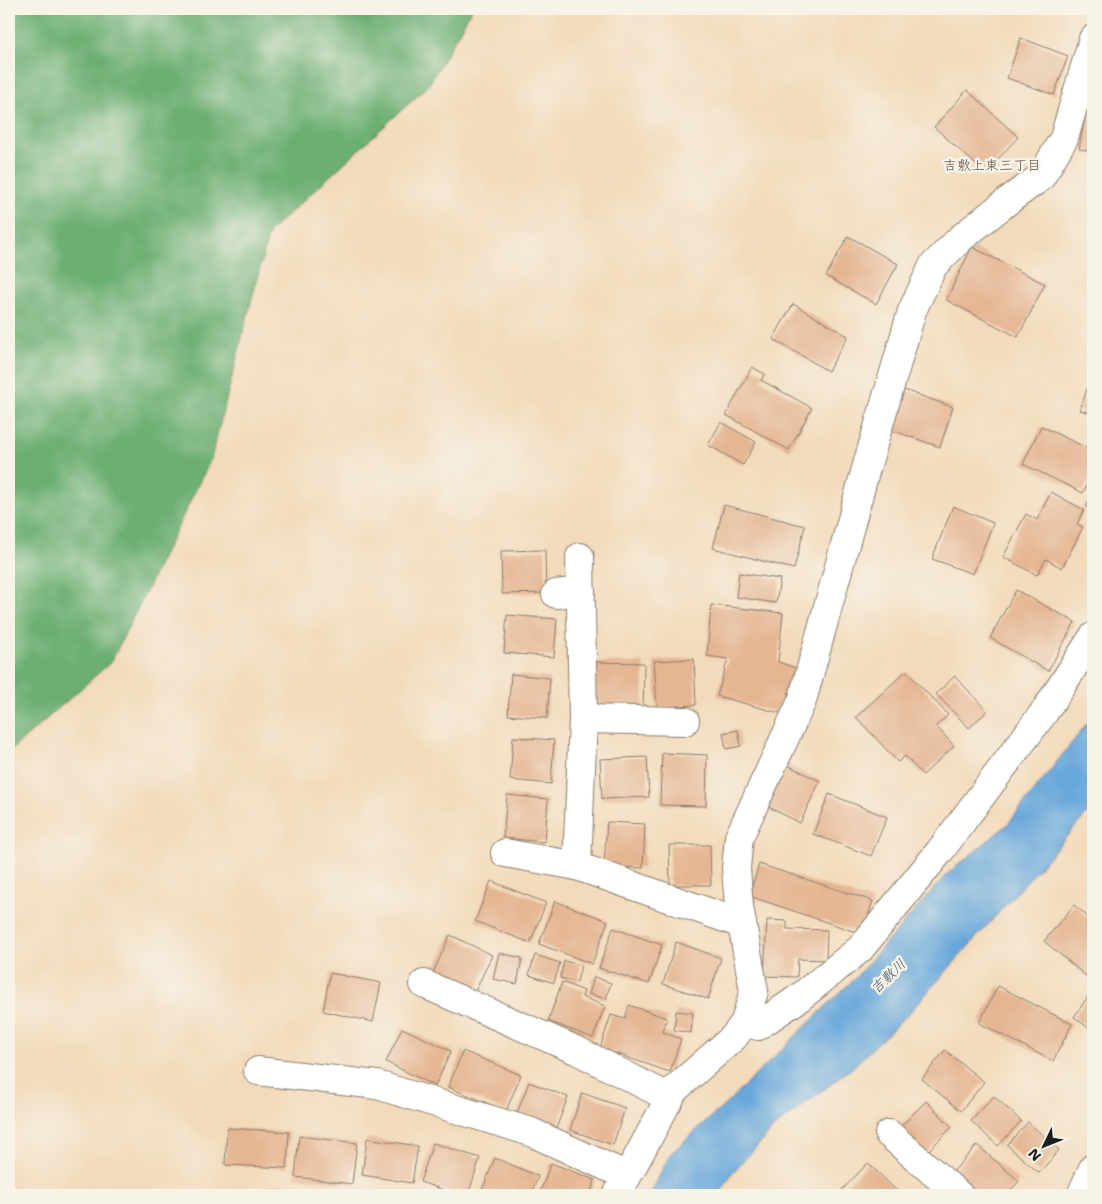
<svg xmlns="http://www.w3.org/2000/svg" width="1102" height="1204" font-family="'Shantell Sans','Klee One',sans-serif">
	<style>
		.forest { fill: #6caf73; stroke: #446648 }
		.water { fill: #67a7da; stroke: #42627b }
		.building { fill: #e5b693 }
		.lines { fill: none; stroke-linecap: round; stroke-linejoin: round }
		.street-casing { stroke: #887b6b; stroke-width: 30 }
		.highway-casing { stroke: #887b6b; stroke-width: 30 }
		.street { stroke: #fff; stroke-width: 28 }
		.highway { stroke: #fff; stroke-width: 28 }
		.labels { text-anchor: middle; dominant-baseline: central; stroke-width: 5; stroke-linejoin: round; paint-order: stroke }
		.neighbourhood-label { font-size: 14px; fill: #625246; stroke: #f7f3e8 }
		.water-label { font-size: 14px; font-style: italic; fill: #3a5468; stroke: #f7f3e8 }
	</style>
	<rect width="100%" height="100%" fill="#f7f3e8"/>
	<filter id="ink" filterUnits="userSpaceOnUse"><feTurbulence type="fractalNoise" baseFrequency=".02" numOctaves="2"/><feDisplacementMap in="SourceGraphic" scale="10" xChannelSelector="R" yChannelSelector="G"/><feConvolveMatrix kernelMatrix="1 2 1 2 8 2 1 2 1" color-interpolation-filters="sRGB"/></filter>
	<filter id="wash" filterUnits="userSpaceOnUse"><feTurbulence type="fractalNoise" baseFrequency=".0096" numOctaves="4" result="noise"/><feDisplacementMap in="SourceGraphic" scale="20" xChannelSelector="R" yChannelSelector="G"/><feGaussianBlur stdDeviation="1.12" result="paint"/><feColorMatrix in="noise" values="0 0 0 0 0 0 0 0 0 0 0 0 0 0 0 0 0 1.4 0 .05"/><feComposite in="paint" operator="in"/></filter>
	<g filter="url(#wash)">
		<rect width="100%" height="100%" fill="#f3daba"/>
		<path class="forest" d="M 9,9 L 472,9 L 428,86 L 269,232 L 211,459 L 111,662 L 9,752 Z"/>
		<path class="water" d="M 1093,716 L 1093,807 L 909,1013 L 852,1068 L 775,1127 L 732,1173 L 719,1195 L 650,1195 L 670,1154 L 727,1103 L 856,977 L 946,875 L 1007,825 Z"/>
		<g id="blocks">
			<g class="building">
				<path d="M 1021,38 L 1068,56 L 1054,95 L 1007,78 Z"/>
				<path d="M 967,90 L 1018,137 L 985,173 L 934,127 Z"/>
				<path d="M 1088,101 L 1093,102 L 1093,151 L 1079,149 Z"/>
				<path d="M 848,236 L 898,264 L 876,304 L 826,276 Z"/>
				<path d="M 972,247 L 1045,284 L 1018,337 L 946,300 Z"/>
				<path d="M 793,304 L 848,336 L 828,371 L 773,339 Z"/>
				<path d="M 752,367 L 765,374 L 761,380 L 812,408 L 789,450 L 726,415 Z"/>
				<path d="M 1093,371 L 1093,414 L 1080,410 Z"/>
				<path d="M 904,390 L 953,407 L 940,447 L 891,430 Z"/>
				<path d="M 721,422 L 756,442 L 743,465 L 708,445 Z"/>
				<path d="M 1041,426 L 1093,451 L 1093,472 L 1083,493 L 1023,464 Z"/>
				<path d="M 1093,491 L 1093,510 L 1086,507 Z"/>
				<path d="M 1051,492 L 1084,510 L 1077,524 L 1083,527 L 1062,568 L 1046,559 L 1037,575 L 1003,557 L 1026,514 L 1037,520 Z"/>
				<path d="M 724,505 L 805,526 L 794,569 L 713,548 Z"/>
				<path d="M 953,506 L 993,523 L 973,574 L 932,559 Z"/>
				<path d="M 545,550 L 546,593 L 502,594 L 501,551 Z"/>
				<path d="M 739,573 L 780,579 L 776,603 L 736,597 Z"/>
				<path d="M 1016,590 L 1075,622 L 1048,671 L 990,638 Z"/>
				<path d="M 711,605 L 783,613 L 778,662 L 796,668 L 783,714 L 717,696 L 728,659 L 707,656 Z"/>
				<path d="M 507,615 L 557,619 L 554,657 L 504,653 Z"/>
				<path d="M 694,659 L 696,705 L 657,707 L 654,661 Z"/>
				<path d="M 596,662 L 644,663 L 643,712 L 595,711 Z"/>
				<path d="M 906,671 L 948,715 L 936,726 L 954,746 L 923,775 L 905,756 L 898,762 L 856,717 Z"/>
				<path d="M 511,674 L 550,678 L 547,718 L 508,715 Z"/>
				<path d="M 955,676 L 987,711 L 969,728 L 936,694 Z"/>
				<path d="M 738,730 L 741,746 L 726,749 L 723,733 Z"/>
				<path d="M 513,737 L 554,740 L 551,784 L 510,780 Z"/>
				<path d="M 662,753 L 707,755 L 706,806 L 660,805 Z"/>
				<path d="M 647,757 L 649,797 L 602,799 L 600,759 Z"/>
				<path d="M 783,763 L 820,781 L 800,823 L 763,804 Z"/>
				<path d="M 829,794 L 887,817 L 871,856 L 813,834 Z"/>
				<path d="M 507,795 L 548,799 L 545,842 L 503,838 Z"/>
				<path d="M 607,822 L 645,824 L 643,868 L 604,866 Z"/>
				<path d="M 669,845 L 710,845 L 711,885 L 670,885 Z"/>
				<path d="M 759,864 L 873,901 L 862,934 L 749,896 Z"/>
				<path d="M 491,881 L 546,903 L 530,943 L 475,921 Z"/>
				<path d="M 555,901 L 608,921 L 592,964 L 539,944 Z"/>
				<path d="M 1074,905 L 1093,921 L 1092,981 L 1044,941 Z"/>
				<path d="M 767,920 L 787,921 L 787,929 L 827,930 L 826,960 L 798,959 L 797,977 L 764,976 Z"/>
				<path d="M 613,928 L 662,945 L 649,984 L 599,968 Z"/>
				<path d="M 450,935 L 492,955 L 474,994 L 432,975 Z"/>
				<path d="M 676,942 L 721,958 L 708,999 L 663,984 Z"/>
				<path d="M 499,953 L 522,958 L 517,984 L 493,979 Z"/>
				<path d="M 535,955 L 560,963 L 554,983 L 529,975 Z"/>
				<path d="M 564,961 L 581,965 L 577,982 L 560,978 Z"/>
				<path d="M 330,973 L 381,983 L 373,1022 L 323,1011 Z"/>
				<path d="M 594,977 L 611,983 L 606,999 L 589,994 Z"/>
				<path d="M 562,982 L 584,991 L 582,997 L 605,1006 L 593,1038 L 548,1021 Z"/>
				<path d="M 998,986 L 1072,1024 L 1053,1061 L 979,1023 Z"/>
				<path d="M 1089,995 L 1093,997 L 1093,1031 L 1074,1017 Z"/>
				<path d="M 629,1005 L 667,1018 L 663,1032 L 681,1039 L 670,1072 L 600,1048 L 611,1015 L 625,1019 Z"/>
				<path d="M 676,1011 L 693,1013 L 691,1033 L 674,1030 Z"/>
				<path d="M 402,1028 L 451,1051 L 435,1086 L 386,1062 Z"/>
				<path d="M 945,1050 L 984,1082 L 961,1111 L 922,1079 Z"/>
				<path d="M 463,1051 L 521,1075 L 506,1111 L 448,1087 Z"/>
				<path d="M 529,1082 L 568,1097 L 555,1131 L 516,1116 Z"/>
				<path d="M 582,1093 L 625,1108 L 613,1145 L 570,1130 Z"/>
				<path d="M 994,1096 L 1021,1121 L 998,1146 L 971,1121 Z"/>
				<path d="M 926,1101 L 952,1127 L 925,1154 L 899,1128 Z"/>
				<path d="M 1028,1122 L 1059,1150 L 1039,1173 L 1007,1145 Z"/>
				<path d="M 227,1128 L 289,1132 L 287,1168 L 225,1165 Z"/>
				<path d="M 299,1136 L 357,1143 L 352,1184 L 295,1177 Z"/>
				<path d="M 367,1138 L 418,1146 L 412,1183 L 362,1175 Z"/>
				<path d="M 433,1143 L 480,1158 L 468,1195 L 459,1195 L 420,1182 Z"/>
				<path d="M 977,1145 L 1019,1181 L 1007,1195 L 975,1195 L 951,1174 Z"/>
				<path d="M 495,1158 L 538,1176 L 531,1195 L 480,1195 Z"/>
				<path d="M 551,1163 L 595,1180 L 590,1195 L 539,1195 Z"/>
				<path d="M 868,1163 L 901,1195 L 839,1195 L 838,1194 Z"/>
				<rect x="236" y="1191" width="48" height="4"/>
			</g>
		</g>
	</g>
	<g filter="url(#ink)">
		<use href="#blocks" fill-opacity="0" stroke="#887b6b" stroke-width="1"/>
		<g class="lines">
			<defs>
				<g id="street">
					<path d="M 556,594 L 581,591"/>
					<path d="M 583,719 L 685,721"/>
					<path d="M 505,853 L 577,866 L 742,924"/>
					<path d="M 577,866 L 583,719 L 580,557"/>
					<path d="M 424,984 L 578,1051 L 670,1098"/>
					<path d="M 745,1022 L 758,1026 L 799,998 L 860,949 L 940,851 L 1045,711 L 1093,637"/>
					<path d="M 258,1071 L 377,1085 L 531,1132 L 627,1176"/>
					<path d="M 889,1134 L 959,1195"/>
					<path d="M 617,1195 L 674,1090 L 734,1037 L 745,1022 L 754,991 L 739,907 L 736,868 L 739,837 L 802,701 L 865,472 L 912,311 L 933,266 L 961,238 L 1009,200 L 1041,177 L 1064,138 L 1093,39"/>
				</g>
				<path id="highway" d="M 1081,1195 L 1093,1168"/>
			</defs>
			<use href="#street" class="street-casing"/>
			<use href="#highway" class="highway-casing"/>
			<use href="#street" class="street"/>
			<use href="#highway" class="highway"/>
		</g>
	</g>
	<g class="labels">
		<g class="neighbourhood-label">
			<text x="992" y="165">吉敷上東三丁目</text>
		</g>
		<g class="water-label">
			<text transform="translate(888 976) rotate(-44)">吉敷川</text>
		</g>
	</g>
	<rect width="1102" height="1204" fill="none" stroke="#f7f3e8" stroke-width="30"/>
	<g transform="translate(1044 1146) rotate(227)" stroke="#f7f3e8" stroke-width="4" paint-order="stroke">
	<path d="M0-4L9 19L0 12L-9 19Z" fill="#1c1c1c"/>
	<text y="-8" font-size="14" font-weight="bold" text-anchor="middle" fill="#1c1c1c">N</text>
	</g>
</svg>
